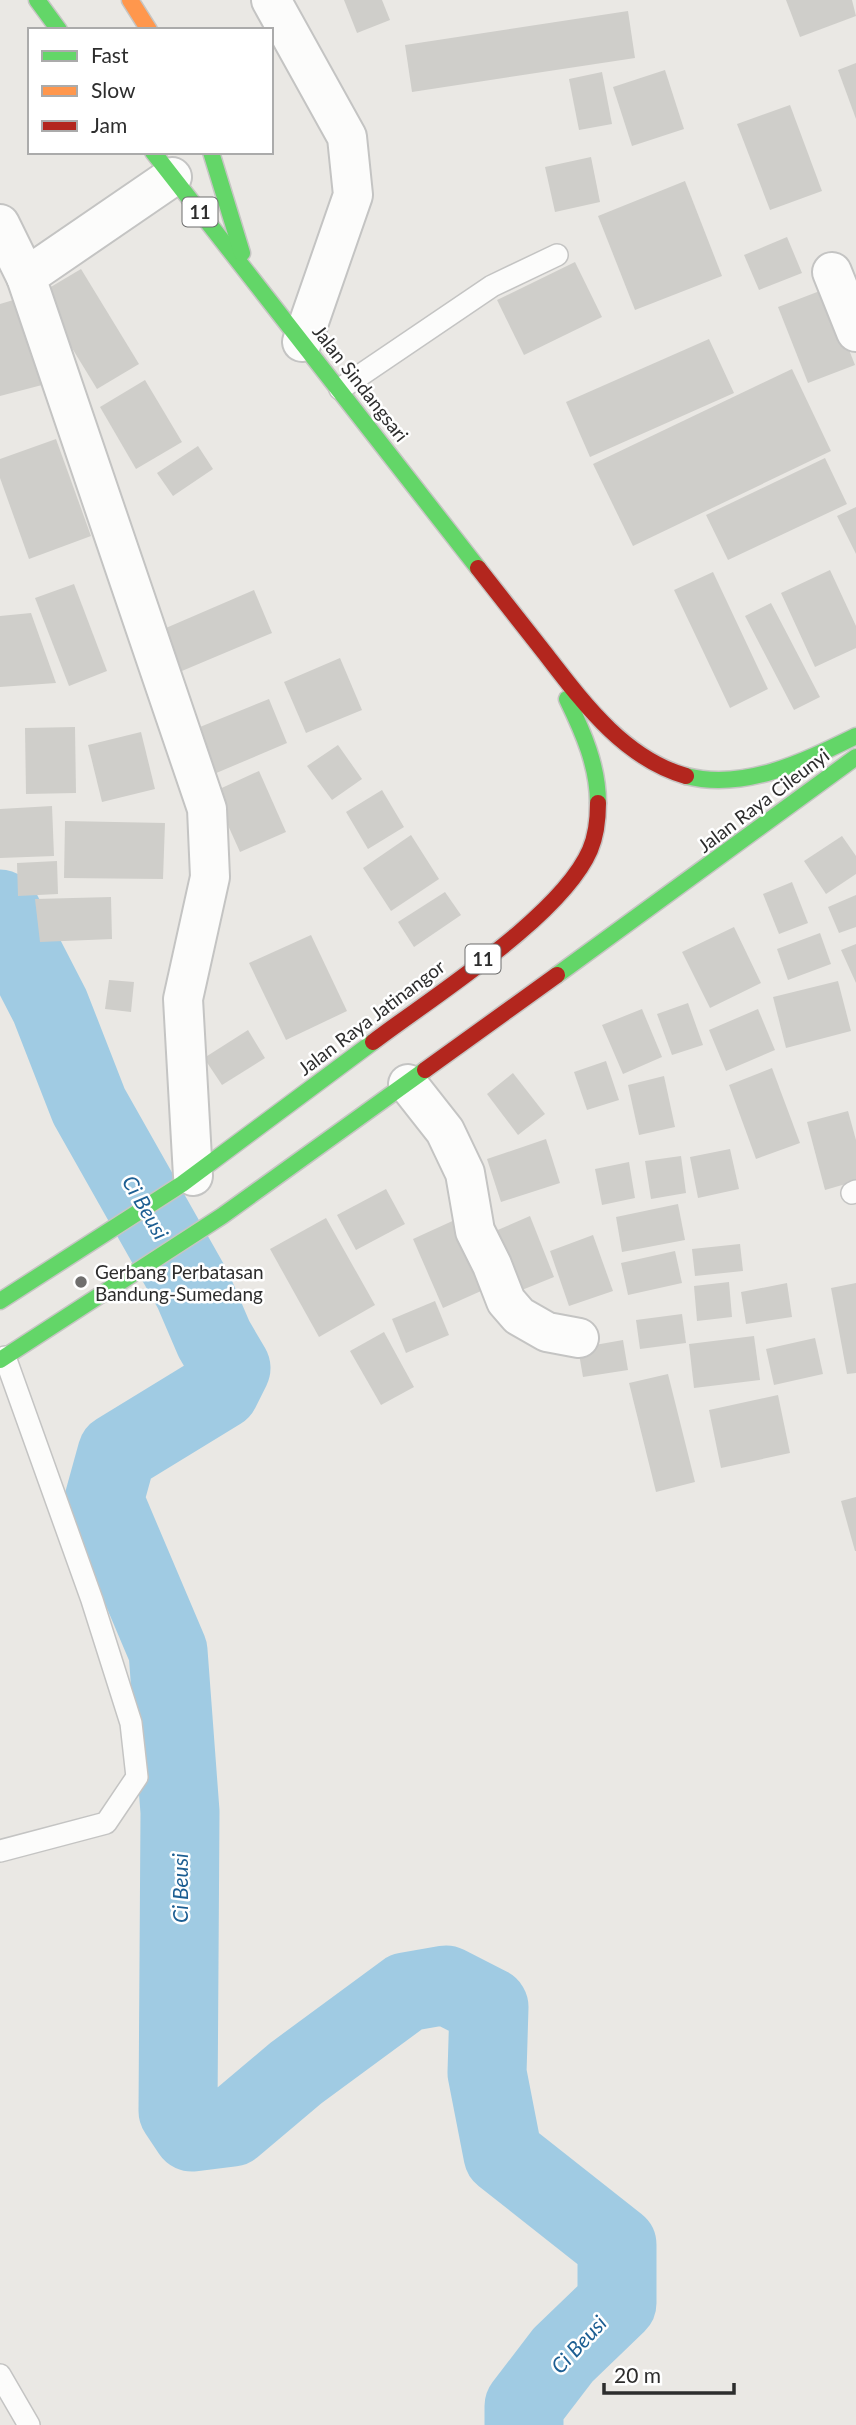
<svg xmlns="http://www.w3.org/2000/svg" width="856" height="2425" font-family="Lato,sans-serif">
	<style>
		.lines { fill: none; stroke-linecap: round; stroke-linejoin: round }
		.river { stroke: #a0cbe3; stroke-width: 79 }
		.building { fill: #cfceca }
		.lane-casing { stroke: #c4c4c3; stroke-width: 24 }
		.street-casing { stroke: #c4c4c3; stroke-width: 42 }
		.fast-casing { stroke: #c6c5c3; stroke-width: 19 }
		.slow-casing { stroke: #c6c5c3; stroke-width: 19 }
		.jam-casing { stroke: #c6c5c3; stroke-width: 19 }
		.lane { stroke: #fcfcfb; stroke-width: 21 }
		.street { stroke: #fcfcfb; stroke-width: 38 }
		.fast { stroke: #63d668; stroke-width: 16 }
		.slow { stroke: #ff974d; stroke-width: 16 }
		.jam { stroke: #b3261e; stroke-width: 16 }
		.poi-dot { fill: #6f6e6d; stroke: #fff; stroke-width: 2.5 }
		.labels { text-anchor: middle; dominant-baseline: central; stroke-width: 5; stroke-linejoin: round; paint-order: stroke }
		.shield { fill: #fff; stroke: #6c6c6c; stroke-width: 2 }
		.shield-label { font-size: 18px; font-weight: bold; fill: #2d2d2d }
		.street-label { font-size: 19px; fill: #2d2d2d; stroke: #fff }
		.poi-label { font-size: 19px; fill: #2d2d2d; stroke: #fff; text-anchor: start }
		.water-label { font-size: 21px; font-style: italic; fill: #1c5e92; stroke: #fff }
	</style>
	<rect width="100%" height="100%" fill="#eae8e4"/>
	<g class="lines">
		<path class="river" d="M 0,909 L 50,1006 L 89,1106 L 193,1290 L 214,1339 L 231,1368 L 220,1390 L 117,1453 L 104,1500 L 168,1651 L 180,1812 L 178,2111 L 192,2132 L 232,2127 L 296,2073 L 406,1992 L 446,1985 L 489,2007 L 487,2073 L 503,2155 L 617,2245 L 617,2303 L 563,2355 L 524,2406 L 524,2425"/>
	</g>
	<g class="building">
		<path d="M 344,0 L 382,0 L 390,20 L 357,33 Z"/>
		<path d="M 786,0 L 852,0 L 856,16 L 800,37 Z"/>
		<path d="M 628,11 L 635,58 L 412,92 L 405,45 Z"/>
		<path d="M 856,63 L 856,119 L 838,70 Z"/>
		<path d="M 665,70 L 684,129 L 632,146 L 613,87 Z"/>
		<path d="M 602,72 L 612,124 L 579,130 L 569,79 Z"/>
		<path d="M 790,105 L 822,191 L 770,210 L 737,124 Z"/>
		<path d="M 591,157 L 600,202 L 555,212 L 545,167 Z"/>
		<path d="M 685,181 L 722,276 L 635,310 L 598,216 Z"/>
		<path d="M 787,237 L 802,273 L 759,290 L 744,255 Z"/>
		<path d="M 575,262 L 602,317 L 524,355 L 497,300 Z"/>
		<path d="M 81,269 L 139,364 L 97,389 L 39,294 Z"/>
		<path d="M 825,289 L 855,365 L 808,383 L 778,307 Z"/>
		<path d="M 20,298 L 42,385 L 0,396 L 0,304 Z"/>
		<path d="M 709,339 L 734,393 L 590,457 L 566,402 Z"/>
		<path d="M 792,369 L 831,451 L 633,546 L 593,464 Z"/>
		<path d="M 145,380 L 182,442 L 136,469 L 100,407 Z"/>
		<path d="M 56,439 L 91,536 L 29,559 L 0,478 L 0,459 Z"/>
		<path d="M 198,446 L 213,469 L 173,496 L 157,473 Z"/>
		<path d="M 825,458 L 847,504 L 728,560 L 706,515 Z"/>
		<path d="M 856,507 L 856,554 L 837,516 Z"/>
		<path d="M 830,570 L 856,626 L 856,648 L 815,667 L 781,593 Z"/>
		<path d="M 713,572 L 768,689 L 730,708 L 674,590 Z"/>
		<path d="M 74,584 L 107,671 L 69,686 L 35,598 Z"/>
		<path d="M 254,590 L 272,633 L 170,676 L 152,634 Z"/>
		<path d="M 771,603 L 820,697 L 794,710 L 745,616 Z"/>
		<path d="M 31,613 L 56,683 L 0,687 L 0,616 Z"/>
		<path d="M 340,658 L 362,710 L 306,733 L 284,682 Z"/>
		<path d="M 269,699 L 287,743 L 214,774 L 195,729 Z"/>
		<path d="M 75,727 L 76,793 L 26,794 L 25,728 Z"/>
		<path d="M 141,732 L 155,789 L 102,802 L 88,745 Z"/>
		<path d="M 338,745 L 362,779 L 332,800 L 307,766 Z"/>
		<path d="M 259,771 L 286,832 L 240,852 L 213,792 Z"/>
		<path d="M 382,790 L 404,827 L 368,849 L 346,812 Z"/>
		<path d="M 52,806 L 54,856 L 0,858 L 0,809 Z"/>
		<path d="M 65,821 L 165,823 L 163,879 L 64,878 Z"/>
		<path d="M 411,835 L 439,879 L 391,911 L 363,868 Z"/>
		<path d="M 842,836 L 856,856 L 856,874 L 826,894 L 804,861 Z"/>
		<path d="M 57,861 L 58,894 L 18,896 L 17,863 Z"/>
		<path d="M 792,882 L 808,923 L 779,934 L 763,894 Z"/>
		<path d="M 445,892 L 461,915 L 414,947 L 398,922 Z"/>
		<path d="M 856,895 L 856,927 L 839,933 L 828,907 Z"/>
		<path d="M 111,897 L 112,939 L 40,942 L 35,899 Z"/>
		<path d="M 734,927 L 761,983 L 710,1008 L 682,952 Z"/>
		<path d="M 820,933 L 831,964 L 788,980 L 777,949 Z"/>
		<path d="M 311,935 L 347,1011 L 286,1040 L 249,963 Z"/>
		<path d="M 856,944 L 856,983 L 841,950 Z"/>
		<path d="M 109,980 L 134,982 L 131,1012 L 105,1009 Z"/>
		<path d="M 838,981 L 851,1031 L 786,1048 L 773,997 Z"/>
		<path d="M 688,1003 L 703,1045 L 672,1055 L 657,1014 Z"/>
		<path d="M 642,1009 L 662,1057 L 623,1074 L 602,1025 Z"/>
		<path d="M 758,1009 L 775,1050 L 726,1071 L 709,1030 Z"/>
		<path d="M 248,1030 L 265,1058 L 222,1085 L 204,1058 Z"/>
		<path d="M 606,1061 L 619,1100 L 587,1110 L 574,1072 Z"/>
		<path d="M 772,1068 L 800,1143 L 756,1159 L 729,1085 Z"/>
		<path d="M 513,1073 L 545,1114 L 518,1135 L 487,1094 Z"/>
		<path d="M 664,1076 L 675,1127 L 639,1135 L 628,1085 Z"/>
		<path d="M 848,1111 L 856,1140 L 856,1181 L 825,1190 L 807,1122 Z"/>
		<path d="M 546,1139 L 560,1183 L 501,1202 L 487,1159 Z"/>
		<path d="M 730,1149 L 739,1189 L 698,1198 L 690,1157 Z"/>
		<path d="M 681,1156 L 686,1193 L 651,1199 L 645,1161 Z"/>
		<path d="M 629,1162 L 635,1198 L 602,1205 L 595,1169 Z"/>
		<path d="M 386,1189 L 405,1224 L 356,1250 L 337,1215 Z"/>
		<path d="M 678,1204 L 685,1240 L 622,1252 L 616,1217 Z"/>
		<path d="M 530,1216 L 554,1277 L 517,1292 L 493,1232 Z"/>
		<path d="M 326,1218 L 375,1305 L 319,1337 L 270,1249 Z"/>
		<path d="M 459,1218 L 490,1287 L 443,1308 L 413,1239 Z"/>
		<path d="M 593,1235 L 613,1291 L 569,1306 L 550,1251 Z"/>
		<path d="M 740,1244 L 743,1271 L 695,1276 L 692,1249 Z"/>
		<path d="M 675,1251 L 682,1283 L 628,1295 L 621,1263 Z"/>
		<path d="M 729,1282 L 732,1317 L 697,1321 L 694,1286 Z"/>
		<path d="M 787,1283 L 792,1317 L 746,1324 L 741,1292 Z"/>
		<path d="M 856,1283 L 856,1373 L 847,1374 L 831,1288 Z"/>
		<path d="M 435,1301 L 449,1335 L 406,1353 L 392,1319 Z"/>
		<path d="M 682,1314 L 686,1343 L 640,1349 L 636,1320 Z"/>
		<path d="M 384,1332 L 414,1387 L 381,1405 L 350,1351 Z"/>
		<path d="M 754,1336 L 760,1380 L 694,1388 L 689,1344 Z"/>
		<path d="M 815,1338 L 823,1374 L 774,1385 L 766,1349 Z"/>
		<path d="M 623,1340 L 628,1370 L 583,1377 L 578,1348 Z"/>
		<path d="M 668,1374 L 695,1482 L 656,1492 L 629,1383 Z"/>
		<path d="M 778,1395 L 790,1453 L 721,1468 L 709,1410 Z"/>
		<path d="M 856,1497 L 856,1551 L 855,1551 L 841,1501 Z"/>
	</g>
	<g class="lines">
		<defs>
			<g id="lane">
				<path d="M 340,389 L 492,286 L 557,255"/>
				<path d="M 852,1193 L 856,1191"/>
				<path d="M 0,1851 L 106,1823 L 137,1777 L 131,1723 L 92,1600 L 5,1357"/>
				<path d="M 0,2375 L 29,2425"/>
			</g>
			<g id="street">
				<path d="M 271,0 L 347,137 L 353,195 L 302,342"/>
				<path d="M 172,177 L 26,277 L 207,809 L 210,877 L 183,999 L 193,1176"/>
				<path d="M 0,224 L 26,277"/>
				<path d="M 832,272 L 856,332"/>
				<path d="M 408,1084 L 445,1131 L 465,1173 L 475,1231 L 492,1265 L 506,1301 L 519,1316 L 547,1332 L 579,1338"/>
			</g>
			<g id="fast">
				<path d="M 37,0 L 59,30"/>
				<path d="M 153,152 L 478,568"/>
				<path d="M 211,152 L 242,253"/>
				<path d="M 567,699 C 583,732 598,766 598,803"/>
				<path d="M 686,776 C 745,791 805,761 856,736"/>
				<path d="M 557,975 L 856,757"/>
				<path d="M 0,1301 L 182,1184 L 373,1042"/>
				<path d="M 0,1360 L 222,1216 L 425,1070"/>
			</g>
			<path id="slow" d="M 130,0 L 149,30"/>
			<g id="jam">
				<path d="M 478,568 C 500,596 522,624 544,652 C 582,701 623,758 686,776"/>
				<path d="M 373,1042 C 432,997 561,917 590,850 C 596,836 598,819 598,803"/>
				<path d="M 425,1070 L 557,975"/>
			</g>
		</defs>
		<use href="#lane" class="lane-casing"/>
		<use href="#street" class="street-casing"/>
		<use href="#fast" class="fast-casing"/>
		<use href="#slow" class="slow-casing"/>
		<use href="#jam" class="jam-casing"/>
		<use href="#lane" class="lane"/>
		<use href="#street" class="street"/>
		<use href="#fast" class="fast"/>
		<use href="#slow" class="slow"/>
		<use href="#jam" class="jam"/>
	</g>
	<circle class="poi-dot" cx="81" cy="1282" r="7"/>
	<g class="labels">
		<g class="shield">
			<rect x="182.5" y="197.5" width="35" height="29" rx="5"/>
			<rect x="465.5" y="944.5" width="35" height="29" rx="5"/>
		</g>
		<g class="shield-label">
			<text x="200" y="212">11</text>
			<text x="483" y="959">11</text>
		</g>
		<g class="street-label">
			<text transform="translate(361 383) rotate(52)">Jalan Sindangsari</text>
			<text transform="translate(763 800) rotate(-37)">Jalan Raya Cileunyi</text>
			<text transform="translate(371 1017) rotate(-37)">Jalan Raya Jatinangor</text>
		</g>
		<g class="poi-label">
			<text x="95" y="1271">Gerbang Perbatasan<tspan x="95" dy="22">Bandung-Sumedang</tspan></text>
		</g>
		<g class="water-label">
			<text transform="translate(146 1207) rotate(60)">Ci Beusi</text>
			<text transform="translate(179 1888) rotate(-90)">Ci Beusi</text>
			<text transform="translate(578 2344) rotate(-47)">Ci Beusi</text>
		</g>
	</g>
	<rect x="28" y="28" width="245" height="126" fill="#ffffff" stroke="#ababab" stroke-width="2"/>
	<rect x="42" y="51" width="35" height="10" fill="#63d668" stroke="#ababab" stroke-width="2"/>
	<text x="91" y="63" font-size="21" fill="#2d2d2d">Fast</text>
	<rect x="42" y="86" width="35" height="10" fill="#ff974d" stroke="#ababab" stroke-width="2"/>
	<text x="91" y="98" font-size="21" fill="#2d2d2d">Slow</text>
	<rect x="42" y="121" width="35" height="10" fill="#b3261e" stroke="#ababab" stroke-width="2"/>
	<text x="91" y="133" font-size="21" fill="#2d2d2d">Jam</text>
	<path d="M604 2383v10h130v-10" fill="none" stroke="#2d2d2d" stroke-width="3.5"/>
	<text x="614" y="2383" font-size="21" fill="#2d2d2d" stroke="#ffffff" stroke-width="5" paint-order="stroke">20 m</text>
</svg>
